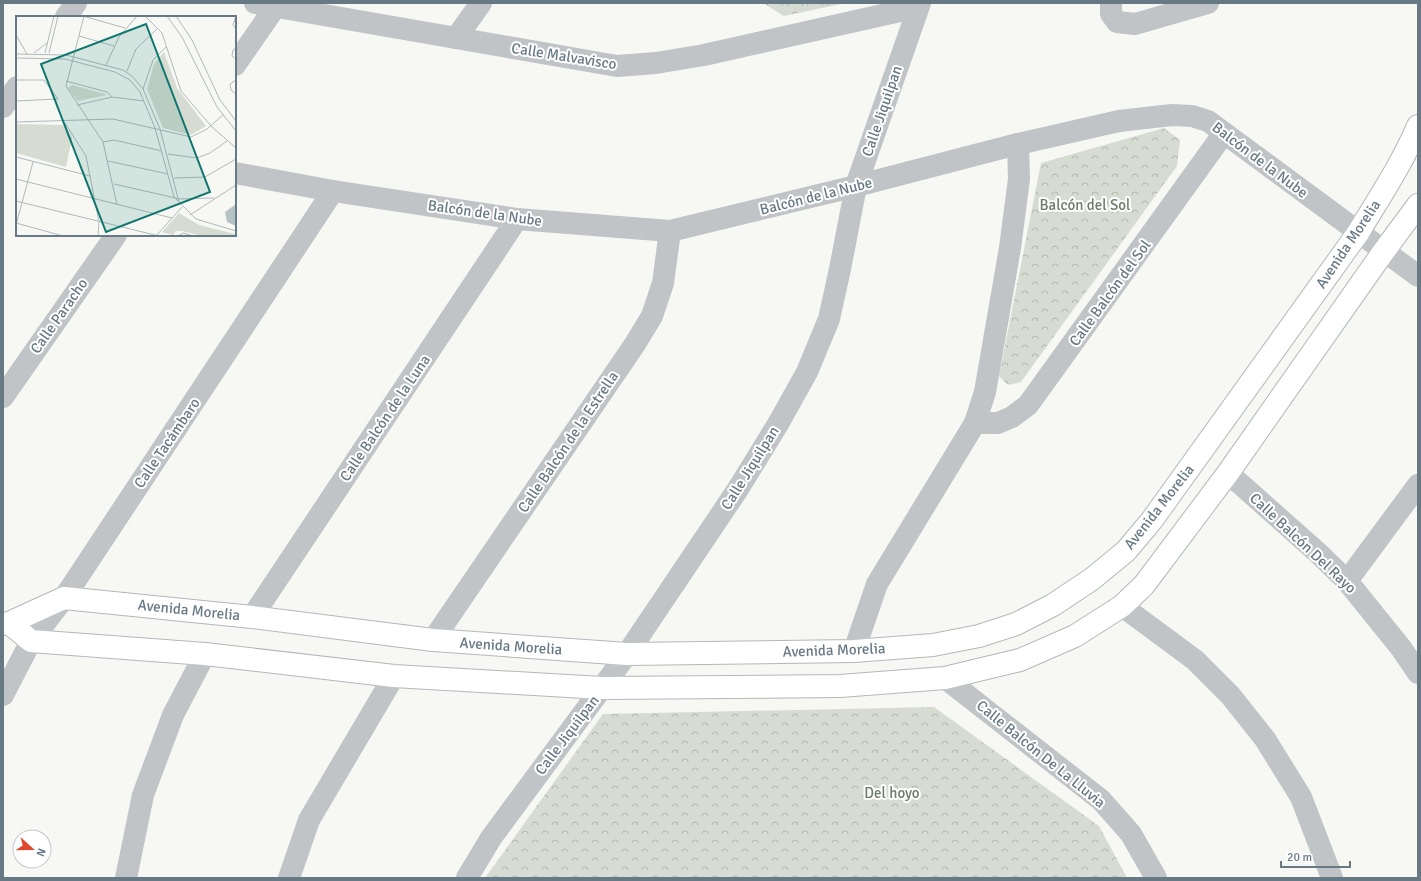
<svg xmlns="http://www.w3.org/2000/svg" width="1421" height="881" font-family="Signika,sans-serif">
	<style>
		.park { fill: url(#park-crowns) }
		.lines { fill: none; stroke-linecap: round; stroke-linejoin: round }
		.secondary-casing { stroke: #b2b8bc; stroke-width: 24 }
		.minor { stroke: #c0c4c7; stroke-width: 22 }
		.secondary { stroke: #fff; stroke-width: 22 }
		.labels { text-anchor: middle; dominant-baseline: central; stroke-width: 4; stroke-linejoin: round; paint-order: stroke }
		.street-label { font-size: 15px; fill: #677984; stroke: #fff }
		.park-label { font-size: 15px; fill: #6c7b65; stroke: #fff }
		.inset-road { fill: none; stroke: #b0babd; stroke-width: 1 }
		.view { fill: #0f766e; fill-opacity: 0.15; stroke: #0f766e; stroke-width: 2 }
		.inset-edge { fill: none; stroke: #677984; stroke-width: 2 }
	</style>
	<defs>
		<pattern id="park-crowns" width="20" height="18" patternUnits="userSpaceOnUse"><rect width="20" height="18" fill="#d7dcd3"/><path d="M2 6a3 3 0 1 1 6 0M12 15a3 3 0 1 1 6 0" fill="none" stroke="#b2b7b1"/></pattern>
	</defs>
	<rect width="100%" height="100%" fill="#f7f7f4"/>
	<g class="park">
		<path d="M 763,3 L 846,3 L 784,16 Z"/>
		<path d="M 1164,128 L 1180,140 L 1177,166 L 1021,382 L 1008,385 L 999,376 L 1041,163 Z"/>
		<path d="M 934,707 L 1099,826 L 1127,878 L 485,878 L 603,714 Z"/>
	</g>
	<g class="lines">
		<defs>
			<g id="secondary">
				<path d="M 9,623 L 31,641 L 205,654 L 394,676 L 602,688 L 840,686 L 945,678 L 1020,660 L 1075,636 L 1122,606 L 1144,585 L 1228,473 L 1384,251 L 1418,205"/>
				<path d="M 3,624 L 9,623 L 64,598 L 252,617 L 433,640 L 627,654 L 854,651 L 933,645 L 979,636 L 1016,624 L 1053,605 L 1092,579 L 1126,551 L 1152,520 L 1358,233 C 1379,198 1402,164 1418,126"/>
			</g>
		</defs>
		<use href="#secondary" class="secondary-casing"/>
		<g class="minor">
			<path d="M 255,3 L 617,66 L 656,63 L 704,55 L 918,7"/>
			<path d="M 1111,3 L 1111,14 L 1117,22 L 1135,24 L 1208,3"/>
			<path d="M 66,17 L 76,3"/>
			<path d="M 456,38 L 481,3"/>
			<path d="M 235,65 L 278,3"/>
			<path d="M 3,107 L 17,87"/>
			<path d="M 235,173 L 333,191 L 517,219 L 670,231 L 856,186 L 1018,144 L 1119,121 L 1172,115 L 1192,116 L 1208,121 L 1418,276"/>
			<path d="M 3,397 L 116,235"/>
			<path d="M 975,423 L 998,423 L 1012,417 L 1028,405 L 1224,133"/>
			<path d="M 1228,473 L 1317,552 L 1347,581 L 1401,648 L 1418,673"/>
			<path d="M 1347,581 L 1418,485"/>
			<path d="M 1122,606 L 1195,660 L 1230,695 L 1265,739 L 1301,797 L 1332,878"/>
			<path d="M 252,617 L 517,219"/>
			<path d="M 433,640 L 635,344 L 652,316 L 663,283 L 670,231"/>
			<path d="M 854,651 L 877,584 L 975,423 L 985,392 L 1010,248 L 1019,179 L 1018,144"/>
			<path d="M 945,678 L 1101,800 L 1131,834 L 1156,878"/>
			<path d="M 3,695 L 31,641 L 64,598 L 333,191"/>
			<path d="M 126,878 L 143,795 L 173,715 L 205,654"/>
			<path d="M 289,878 L 309,820 L 394,676"/>
			<path d="M 467,878 L 491,838 L 627,654 L 738,489 L 778,424 L 807,372 L 829,319 L 840,269 L 856,186 L 920,3"/>
		</g>
		<use href="#secondary" class="secondary"/>
	</g>
	<g class="labels">
		<g class="street-label">
			<text transform="translate(564 56) rotate(9)">Calle Malvavisco</text>
			<text transform="translate(882 111) rotate(-71)">Calle Jiquilpan</text>
			<text transform="translate(1260 160) rotate(37)">Balcón de la Nube</text>
			<text transform="translate(816 196) rotate(-14)">Balcón de la Nube</text>
			<text transform="translate(485 213) rotate(8)">Balcón de la Nube</text>
			<text transform="translate(1348 244) rotate(-56)">Avenida Morelia</text>
			<text transform="translate(1110 293) rotate(-54)">Calle Balcón del Sol</text>
			<text transform="translate(59 316) rotate(-55)">Calle Paracho</text>
			<text transform="translate(385 418) rotate(-56)">Calle Balcón de la Luna</text>
			<text transform="translate(568 442) rotate(-56)">Calle Balcón de la Estrella</text>
			<text transform="translate(167 443) rotate(-56)">Calle Tacámbaro</text>
			<text transform="translate(750 468) rotate(-58)">Calle Jiquilpan</text>
			<text transform="translate(1159 507) rotate(-52)">Avenida Morelia</text>
			<text transform="translate(1303 543) rotate(43)">Calle Balcón Del Rayo</text>
			<text transform="translate(189 610) rotate(6)">Avenida Morelia</text>
			<text transform="translate(511 646) rotate(4)">Avenida Morelia</text>
			<text transform="translate(834 650) rotate(-2)">Avenida Morelia</text>
			<text transform="translate(567 735) rotate(-53)">Calle Jiquilpan</text>
			<text transform="translate(1041 754) rotate(39)">Calle Balcón De La Lluvia</text>
		</g>
		<g class="park-label">
			<text x="1085" y="205">Balcón del Sol</text>
			<text x="892" y="793">Del hoyo</text>
		</g>
	</g>
	<g transform="translate(16 16)">
		<rect width="220" height="220" fill="#f7f7f4"/>
		<path d="M 148,36 L 161,72 L 190,110 L 175,119 L 147,112 L 131,73 L 138,48 ZM 56,69 L 89,78 L 90,79 L 62,85 L 52,72 ZM 0,108 L 48,109 L 56,122 L 50,151 L 0,137 ZM 163,197 L 183,209 L 219,218 L 218,220 L 186,220 L 166,215 L 160,215 L 157,219 L 146,216 Z" fill="#d7dcd3"/>
		<path d="M 167,201 L 180,208 L 177,216 L 164,209 Z" fill="#d7dcd3"/>
		<path d="M 220,188 L 220,210 L 211,206 L 209,196 Z" fill="#b5c3c6"/>
		<path class="inset-road" d="M 67,0 L 109,12M 68,0 L 50,70 L 87,126 L 101,189M 129,0 L 146,17 L 165,75 L 195,110 L 220,132M 151,0 L 166,21 L 201,91 L 220,115M 160,0 L 176,24 L 204,84 L 220,105M 220,0 L 217,9 L 220,13M 0,19 L 11,38M 63,20 L 98,30M 220,32 L 217,34 L 216,40 L 220,43M 18,37 L 31,27M 29,37 L 38,0M 33,37 L 42,0M 0,38 L 50,39 L 107,54 L 116,60 L 127,73 L 144,113 L 163,186M 0,42 L 49,43 L 99,56 L 114,64 L 124,76 L 139,112 L 158,181 L 180,203 L 220,215M 90,49 L 103,21 L 121,0M 111,55 L 120,33 L 142,12M 0,64 L 28,64 L 42,83 L 0,85M 220,64 L 214,68 L 215,74 L 220,78M 50,65 L 91,76 L 96,81M 127,73 L 137,44 L 151,30M 61,89 L 96,81 L 128,85M 0,106 L 97,103 L 175,121 L 191,113 L 207,99M 49,107 L 70,140 L 83,206 L 82,220M 87,126 L 98,124 L 146,135M 152,138 L 181,142 L 194,137 L 211,125M 0,141 L 74,160M 92,145 L 152,158M 158,162 L 189,161 L 220,143M 0,163 L 156,202M 98,168 L 164,183 L 198,182M 0,185 L 143,220M 174,199 L 220,169M 0,207 L 47,220M 0,209 L 17,146M 140,220 L 166,191M 162,220 L 167,217 L 177,220"/>
		<path class="view" d="M 130,8 L 194,176 L 90,216 L 25,48 Z"/>
		<rect width="220" height="220" class="inset-edge"/>
	</g>
	<rect width="1421" height="881" fill="none" stroke="#677984" stroke-width="8"/>
	<g transform="translate(32 849) rotate(111)"><circle r="19" fill="#ffffff" stroke="#c2c9ce"/>
	<path d="M0-3L7 15L0 10L-7 15Z" fill="#de482d"/>
	<text y="-6" font-size="11" font-weight="bold" text-anchor="middle" fill="#677984">N</text>
	</g>
	<path d="M1281 861v6h69v-6" fill="none" stroke="#677984" stroke-width="2"/>
	<text x="1287" y="861" font-size="12" fill="#677984" stroke="#ffffff" stroke-width="3" paint-order="stroke">20 m</text>
</svg>
